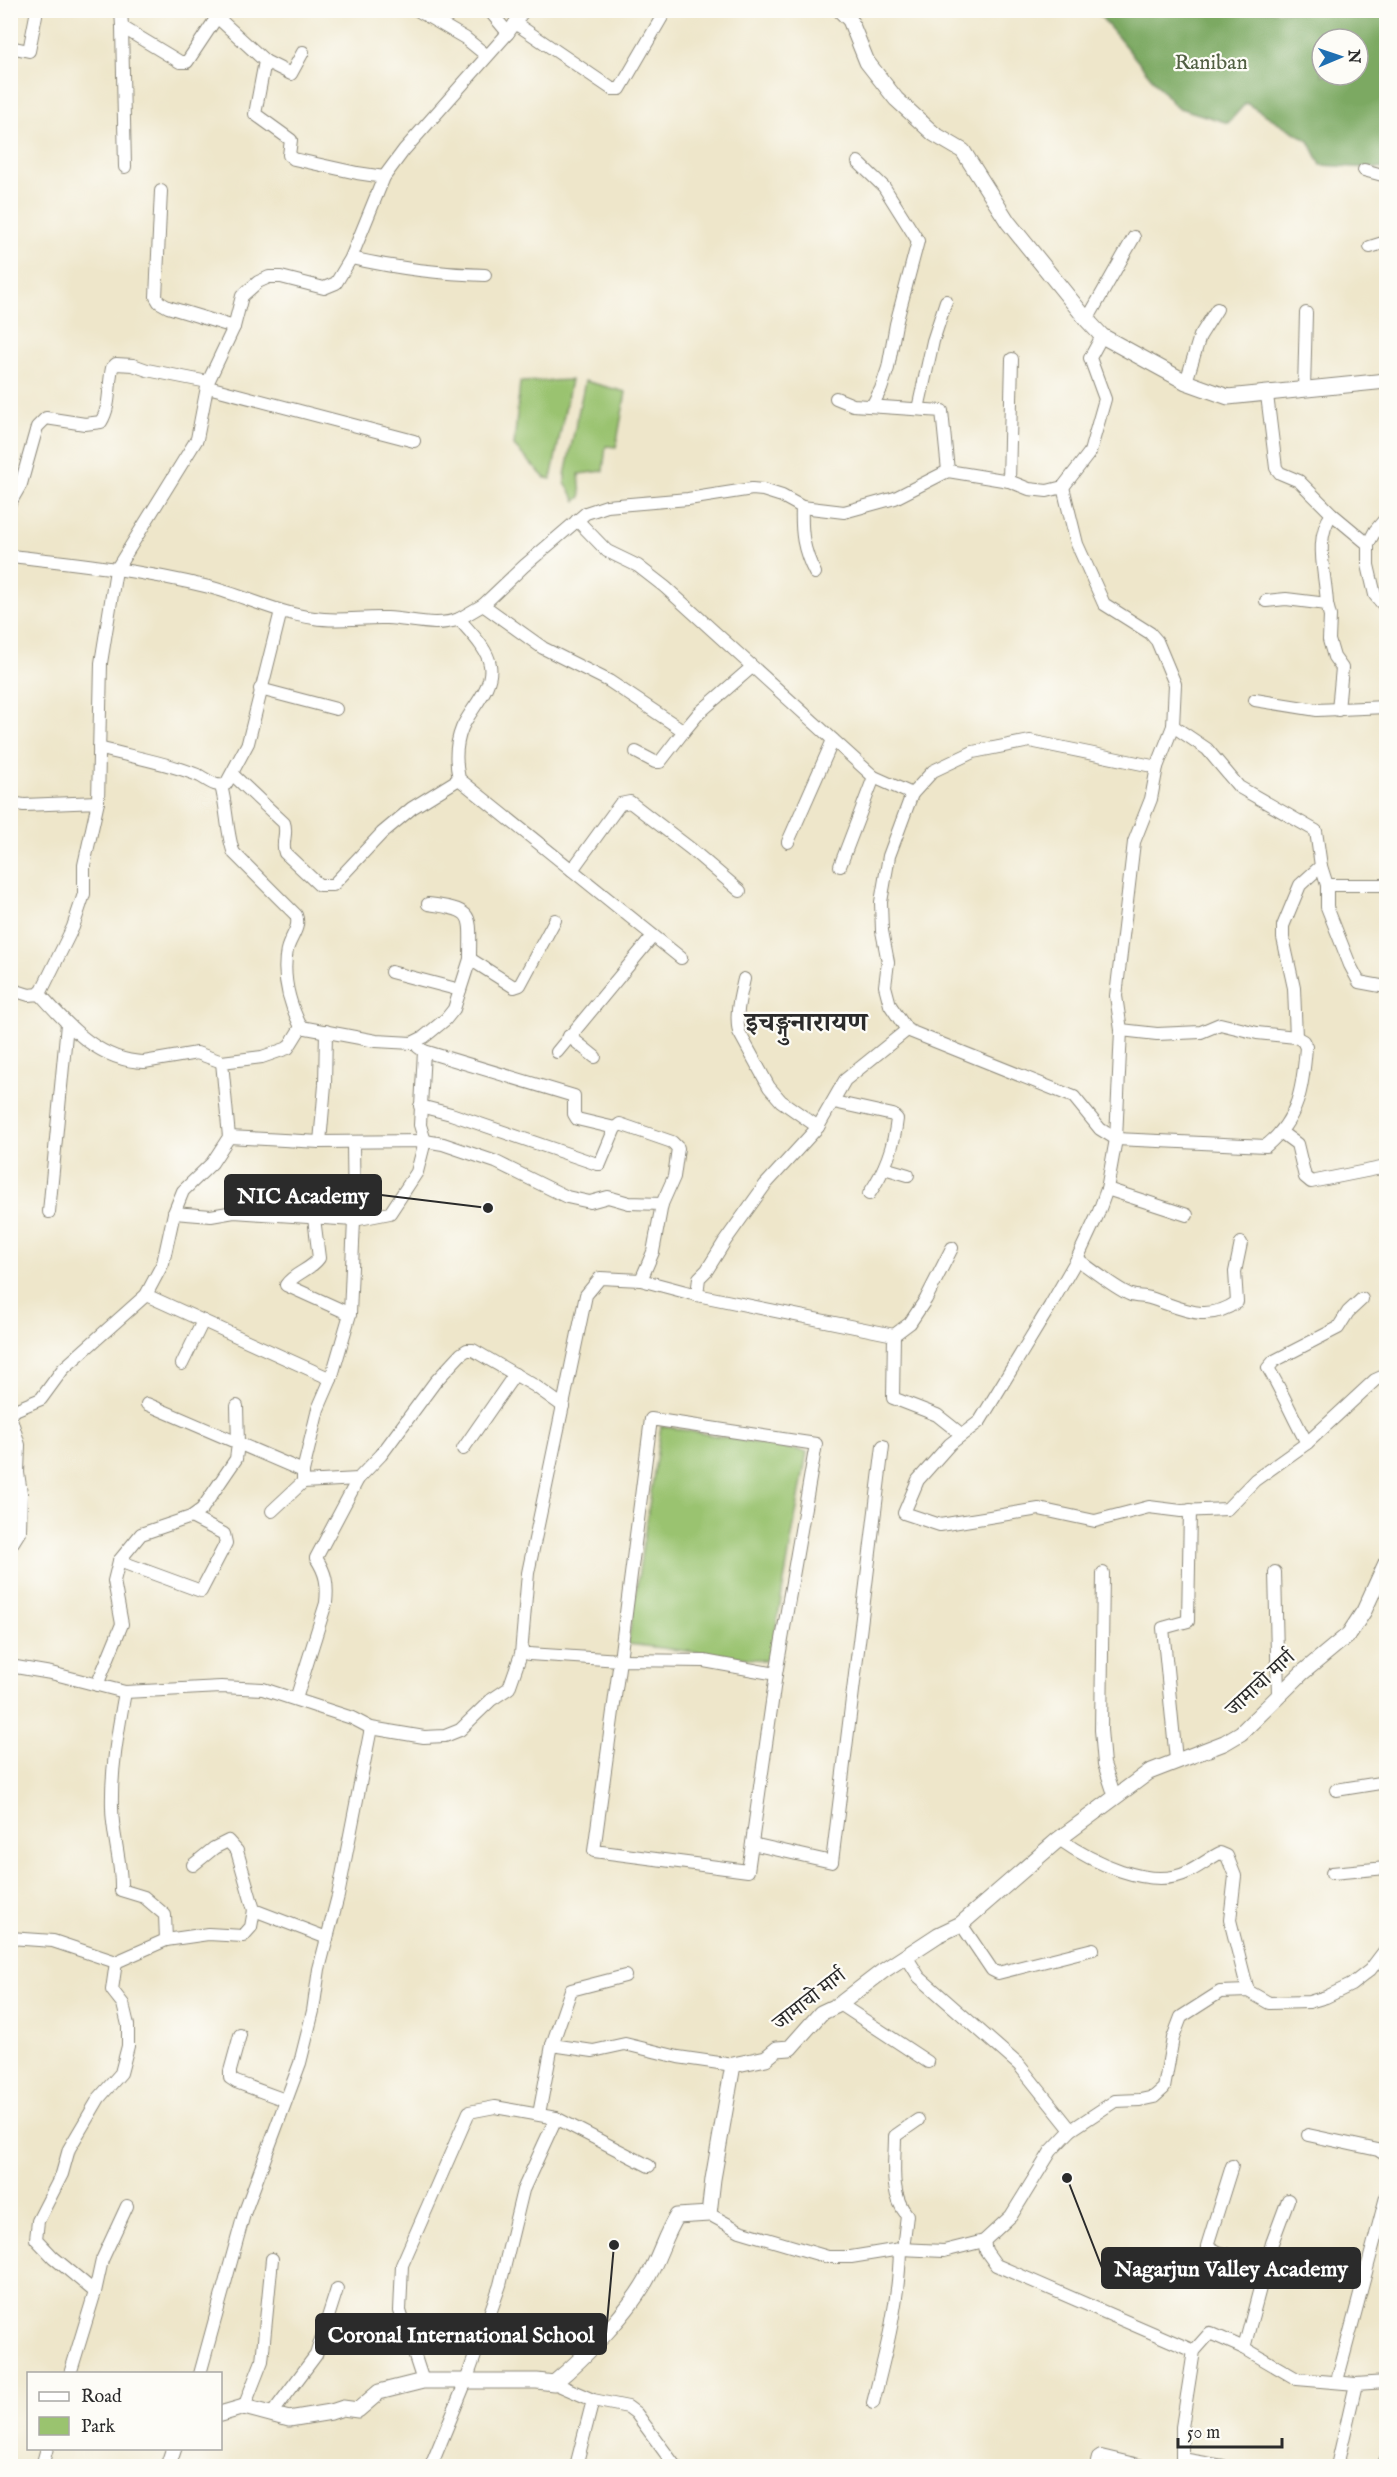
<svg xmlns="http://www.w3.org/2000/svg" width="1397" height="2477" font-family="'IM FELL English','Noto Serif Devanagari',serif">
	<style>
		.green { fill: #9ac36f; stroke: #62774d; stroke-width: 1.5 }
		.forest { fill: #7ba962; stroke: #536a46; stroke-width: 1.5; fill-rule: evenodd }
		.lines { fill: none; stroke-linecap: round; stroke-linejoin: round }
		.minor-casing { stroke: #8c887a; stroke-width: 14 }
		.tertiary-casing { stroke: #8c887a; stroke-width: 17 }
		.minor { stroke: #fff; stroke-width: 12 }
		.tertiary { stroke: #fff; stroke-width: 15 }
		.labels { text-anchor: middle; dominant-baseline: central; stroke-width: 4.5; stroke-linejoin: round; paint-order: stroke }
		.park-label { font-size: 21px; fill: #526043; stroke: #fdfcf7 }
		.street-label { font-size: 21px; fill: #2b2b2b; stroke: #fdfcf7 }
		.district-label { font-size: 27px; font-weight: bold; fill: #2b2b2b; stroke: #fdfcf7 }
		.leader { fill: none; stroke: #2b2b2b; stroke-width: 2 }
		.callout-dot { fill: #2b2b2b; stroke: #fdfcf7; stroke-width: 2 }
		.callout { fill: #2b2b2b; stroke: #2b2b2b; stroke-width: 2 }
		.callout-label { font-size: 22px; text-anchor: middle; font-weight: bold; fill: #fff }
	</style>
	<rect width="100%" height="100%" fill="#fdfcf7"/>
	<filter id="ink" filterUnits="userSpaceOnUse"><feTurbulence type="fractalNoise" baseFrequency=".0167" numOctaves="2"/><feDisplacementMap in="SourceGraphic" scale="12" xChannelSelector="R" yChannelSelector="G"/><feConvolveMatrix kernelMatrix="1 2 1 2 8 2 1 2 1" color-interpolation-filters="sRGB"/></filter>
	<filter id="wash" filterUnits="userSpaceOnUse"><feTurbulence type="fractalNoise" baseFrequency=".008" numOctaves="4" result="noise"/><feDisplacementMap in="SourceGraphic" scale="24" xChannelSelector="R" yChannelSelector="G"/><feGaussianBlur stdDeviation="1.35" result="paint"/><feColorMatrix in="noise" values="0 0 0 0 0 0 0 0 0 0 0 0 0 0 0 0 0 1.4 0 .05"/><feComposite in="paint" operator="in"/></filter>
	<g filter="url(#wash)">
		<rect width="100%" height="100%" fill="#eee6ca"/>
		<g class="green">
			<path d="M 571,380 L 551,479 L 545,478 L 514,446 L 520,382 Z"/>
			<path d="M 585,381 L 626,392 L 616,447 L 606,446 L 603,471 L 579,474 L 581,497 L 576,501 L 565,483 L 565,475 Z"/>
			<path d="M 661,1426 L 807,1452 L 770,1661 L 628,1644 Z"/>
		</g>
		<path class="forest" d="M 1096,11 L 1386,11 L 1386,169 L 1321,165 L 1309,141 L 1246,103 L 1228,123 L 1176,107 ZM 1322,39 L 1358,39 L 1358,75 L 1322,75 Z"/>
	</g>
	<g filter="url(#ink)">
		<g class="lines">
			<defs>
				<g id="minor">
					<path d="M 121,10 L 122,27 L 180,62 L 187,62 L 217,17 L 265,61 L 255,114 L 291,140 L 289,155 L 294,159 L 357,173 L 384,177"/>
					<path d="M 417,10 L 465,38 L 486,55"/>
					<path d="M 489,10 L 508,33"/>
					<path d="M 515,23 L 612,89 L 620,89 L 666,10"/>
					<path d="M 122,27 L 125,167"/>
					<path d="M 10,47 L 29,51 L 37,10"/>
					<path d="M 265,61 L 291,74 L 303,52"/>
					<path d="M 858,162 L 884,187 L 918,241 L 896,324 L 888,368 L 881,389 L 872,406"/>
					<path d="M 1364,170 L 1386,176"/>
					<path d="M 161,191 L 156,297 L 159,302 L 168,307 L 234,327"/>
					<path d="M 1370,247 L 1386,242"/>
					<path d="M 351,258 C 395,268 439,274 485,275"/>
					<path d="M 1087,320 L 1134,237"/>
					<path d="M 1186,382 L 1200,336 L 1217,309"/>
					<path d="M 208,387 L 414,441"/>
					<path d="M 1304,390 L 1306,313"/>
					<path d="M 1267,395 L 1276,468 L 1280,473 L 1299,481 L 1332,514 L 1368,544"/>
					<path d="M 836,398 L 853,405 L 942,411 L 948,471"/>
					<path d="M 918,409 L 933,341 L 946,301"/>
					<path d="M 1009,481 L 1012,359"/>
					<path d="M 1063,487 L 1077,544 L 1104,604 L 1150,633 L 1157,641 L 1175,684 L 1173,726 L 1157,767 L 1151,799 L 1134,842 L 1116,996 L 1121,1030 L 1116,1139 L 1107,1189 L 1098,1214 L 1077,1259 L 1050,1306 L 980,1421 L 950,1444 L 918,1480 L 904,1513 L 940,1525 L 1039,1509 L 1095,1521 L 1149,1507 L 1181,1511 L 1227,1509 L 1255,1480 L 1307,1443 L 1375,1380 L 1386,1375"/>
					<path d="M 10,503 L 21,484 L 37,427 L 46,418 L 85,424 L 101,422 C 111,406 108,386 112,368 L 116,364 L 133,365 L 147,370 L 208,382"/>
					<path d="M 802,507 C 801,532 803,550 815,573"/>
					<path d="M 1386,518 L 1375,531 L 1368,544 L 1368,565 L 1375,595 L 1386,608"/>
					<path d="M 577,520 L 607,551 L 638,566 L 665,587 L 874,777 L 912,794 L 933,771 L 973,752 L 1030,741 L 1157,767"/>
					<path d="M 10,556 C 77,563 144,571 209,587 C 245,596 277,613 314,618 C 338,622 363,617 387,618 C 411,619 436,628 459,619 C 469,631 488,649 490,665 C 494,688 470,709 462,728 C 455,745 455,761 459,779 L 681,958"/>
					<path d="M 1266,601 L 1286,599 L 1327,604 L 1330,616 L 1329,640 L 1334,657 L 1342,668 L 1338,710"/>
					<path d="M 1327,604 C 1326,575 1313,539 1332,514"/>
					<path d="M 483,605 L 543,648 L 609,681 L 684,731 L 699,713 L 752,667"/>
					<path d="M 459,619 L 483,605 L 524,566 L 586,513 L 607,506 L 688,499 L 752,489 L 763,490 L 782,496 L 802,507 L 844,512 L 895,498 L 948,471 L 1009,481 L 1029,489 L 1047,491 L 1063,487 L 1090,452 L 1105,399 L 1090,358 L 1102,336"/>
					<path d="M 260,689 L 336,709"/>
					<path d="M 1255,700 L 1317,710 L 1386,707"/>
					<path d="M 1173,726 L 1207,749 L 1239,787 L 1316,831 L 1321,866 L 1300,885 L 1283,926 L 1283,938 L 1294,988 L 1296,1037"/>
					<path d="M 99,748 C 131,757 170,763 200,776 C 209,781 216,788 226,784 L 248,743 L 281,611"/>
					<path d="M 636,752 L 655,762 L 660,762 L 684,731"/>
					<path d="M 232,774 L 284,823 C 288,834 281,842 285,853 L 319,885 L 333,885 L 382,833 L 412,808 L 459,779"/>
					<path d="M 221,786 C 227,806 227,838 234,853 L 296,915 C 301,928 290,937 287,950 C 282,976 289,1003 301,1027"/>
					<path d="M 912,794 L 889,856 L 881,902 L 882,931 L 888,962 L 885,986 L 890,1005 L 907,1030 L 1074,1097 L 1100,1129 L 1116,1139 L 1266,1146 C 1299,1119 1303,1087 1306,1047 L 1303,1041 L 1296,1037 L 1257,1033 L 1220,1024 L 1201,1032 L 1157,1034 L 1121,1030"/>
					<path d="M 98,802 L 101,663 L 116,570 L 197,439 L 208,382 L 234,327 L 242,296 L 258,282 L 269,277 L 281,277 L 324,288 L 336,283 L 351,258 L 384,177 L 404,150 L 508,33 L 524,10"/>
					<path d="M 10,803 L 24,805 L 98,802 L 84,865 L 84,894 L 73,927 L 40,994"/>
					<path d="M 788,842 L 833,740"/>
					<path d="M 840,866 L 874,777"/>
					<path d="M 1321,866 L 1327,885 L 1327,907 L 1350,965 L 1359,982 L 1386,987"/>
					<path d="M 572,870 L 620,804 L 630,802 L 691,849 L 740,891"/>
					<path d="M 1327,885 L 1386,885"/>
					<path d="M 428,904 C 476,910 470,914 470,959"/>
					<path d="M 391,972 L 460,990"/>
					<path d="M 744,979 C 740,997 735,1014 739,1032 L 769,1087 L 781,1101 L 818,1127"/>
					<path d="M 10,989 L 29,995 L 40,994 C 68,1025 98,1061 144,1062 L 197,1053 L 222,1062"/>
					<path d="M 569,1036 L 595,1057"/>
					<path d="M 418,1047 L 424,1051 L 574,1096 L 574,1114 L 577,1119 L 615,1128"/>
					<path d="M 557,1052 L 653,936"/>
					<path d="M 834,1102 L 893,1115 L 897,1119 C 894,1146 885,1171 869,1194"/>
					<path d="M 420,1106 L 451,1114 L 597,1164 L 600,1164 L 615,1128 L 620,1124 L 672,1142 L 678,1148 L 674,1177 L 662,1204 L 653,1252 L 641,1280"/>
					<path d="M 1282,1133 L 1297,1144 L 1305,1177 L 1311,1182 L 1386,1167"/>
					<path d="M 229,1137 L 320,1142 L 425,1141 L 443,1144 L 496,1162 L 567,1197 L 590,1202 L 608,1197 L 629,1203 L 662,1204"/>
					<path d="M 320,1142 L 325,1085 L 326,1031"/>
					<path d="M 353,1143 L 354,1220 L 350,1314 L 331,1379 L 318,1409 L 303,1471 L 303,1482 L 358,1479"/>
					<path d="M 884,1168 L 908,1175"/>
					<path d="M 1107,1189 L 1187,1215"/>
					<path d="M 49,1212 L 67,1024"/>
					<path d="M 174,1213 L 211,1216 L 234,1212 L 354,1220 L 390,1213 L 417,1172 L 425,1141 L 420,1125 L 424,1051"/>
					<path d="M 314,1218 L 319,1258 C 311,1270 294,1273 286,1285 L 350,1314"/>
					<path d="M 1077,1259 C 1091,1269 1116,1289 1131,1295 C 1137,1297 1144,1296 1150,1298 C 1182,1308 1205,1324 1237,1302 L 1235,1272 L 1241,1243"/>
					<path d="M 146,1295 L 331,1379"/>
					<path d="M 697,1295 L 699,1278 L 707,1270 L 725,1241 L 765,1185 L 818,1127 L 845,1080 L 907,1030"/>
					<path d="M 894,1335 L 910,1323 L 926,1299 L 952,1248"/>
					<path d="M 182,1364 L 203,1321"/>
					<path d="M 147,1404 L 303,1471"/>
					<path d="M 10,1412 L 41,1399 L 63,1369 L 146,1295 L 163,1263 L 174,1213 L 183,1191 L 212,1163 L 229,1137 L 222,1062 L 262,1057 L 288,1048 L 301,1027 L 376,1041 L 412,1043 L 424,1037 L 446,1019 L 454,1009 L 470,959 L 514,987 L 520,985 L 555,920"/>
					<path d="M 10,1415 L 19,1445 L 18,1473 L 21,1493 L 20,1531 L 10,1547"/>
					<path d="M 1307,1443 C 1293,1418 1283,1393 1268,1368 L 1274,1361 L 1338,1328 L 1348,1312 L 1362,1299"/>
					<path d="M 463,1449 L 515,1374"/>
					<path d="M 272,1511 L 303,1482"/>
					<path d="M 119,1561 L 201,1591 L 226,1543 L 224,1534 L 191,1517"/>
					<path d="M 1275,1572 L 1278,1695"/>
					<path d="M 1103,1573 L 1101,1730 L 1104,1764 L 1115,1797"/>
					<path d="M 529,1654 L 620,1660 L 651,1419 L 816,1444 L 776,1674"/>
					<path d="M 620,1660 L 704,1661 L 776,1674 L 748,1871 L 594,1851 Z"/>
					<path d="M 10,1666 L 51,1673 L 125,1692 L 221,1687 L 263,1689 L 352,1718 L 371,1728 L 424,1737 L 445,1736 L 460,1730 L 491,1700 L 509,1688 L 521,1654 L 528,1573 L 586,1295 L 600,1278 L 641,1280 L 697,1295 L 894,1335 L 893,1398 L 937,1415 L 961,1434"/>
					<path d="M 97,1685 L 122,1624 L 114,1581 L 119,1561 L 141,1534 L 191,1517 L 202,1509 L 236,1459 L 238,1444 L 237,1406"/>
					<path d="M 125,1692 C 118,1731 111,1768 112,1807 C 112,1835 122,1862 121,1890 L 144,1897 L 165,1915 L 166,1940"/>
					<path d="M 296,1699 L 326,1603 C 328,1584 326,1573 316,1558 L 358,1479 L 381,1455 L 435,1382 L 461,1354 L 467,1350 L 473,1350 L 535,1386 L 563,1406"/>
					<path d="M 1176,1760 L 1163,1628 L 1188,1621 L 1190,1510"/>
					<path d="M 1336,1790 L 1386,1782"/>
					<path d="M 1059,1839 C 1090,1861 1151,1891 1188,1872 C 1199,1867 1208,1859 1220,1853 L 1227,1856 L 1235,1876 L 1230,1920 L 1248,1991"/>
					<path d="M 752,1844 L 832,1862 L 883,1446"/>
					<path d="M 193,1865 L 214,1848 L 228,1841 L 237,1851 L 254,1910 L 327,1938"/>
					<path d="M 1332,1873 L 1386,1868"/>
					<path d="M 961,1924 L 992,1970 L 998,1973 L 1093,1949"/>
					<path d="M 10,1938 L 53,1941 L 116,1962 L 112,1990 L 123,2004 L 128,2025 L 128,2046 L 121,2073 L 99,2098 L 69,2149 L 62,2174 L 38,2221 L 36,2239 L 53,2257 L 95,2292 L 102,2260 L 127,2206"/>
					<path d="M 906,1956 L 919,1977 L 1019,2065 L 1071,2130"/>
					<path d="M 116,1962 L 166,1940 L 208,1934 L 243,1936 L 251,1927 L 254,1910"/>
					<path d="M 840,2004 L 928,2062"/>
					<path d="M 240,2035 L 230,2071 L 230,2078 L 236,2082 L 285,2100"/>
					<path d="M 552,2045 L 593,2051 L 625,2044 L 678,2057 L 733,2065"/>
					<path d="M 539,2114 L 552,2045 L 571,1990 L 625,1976"/>
					<path d="M 1308,2135 L 1378,2150 L 1386,2155"/>
					<path d="M 1232,2166 L 1207,2246 L 1218,2252 L 1265,2265"/>
					<path d="M 709,2214 L 740,2231 L 828,2257 L 851,2257 L 900,2249 L 944,2251 L 984,2241 L 1011,2216 L 1051,2151 L 1071,2130 L 1115,2101 L 1140,2100 L 1154,2097 L 1164,2088 L 1173,2038 L 1181,2017 L 1220,1992 L 1248,1991 L 1269,2003 L 1309,2002 L 1326,1997 L 1351,1985 L 1370,1970 L 1386,1949"/>
					<path d="M 984,2241 L 986,2251 L 996,2265 L 1194,2351"/>
					<path d="M 903,2249 L 907,2215 C 889,2194 895,2162 895,2136 L 918,2120"/>
					<path d="M 1244,2348 L 1272,2243 L 1288,2200"/>
					<path d="M 70,2374 L 95,2292"/>
					<path d="M 200,2374 L 244,2214 L 300,2063 L 313,2011 L 319,1969 L 338,1896 L 371,1728"/>
					<path d="M 423,2381 L 400,2311 L 402,2265 L 469,2112 L 495,2107 L 556,2118 L 649,2166"/>
					<path d="M 1337,2381 L 1386,2197"/>
					<path d="M 554,2383 L 593,2400 L 628,2407 L 636,2413 L 675,2466"/>
					<path d="M 873,2403 C 886,2352 899,2302 900,2249"/>
					<path d="M 244,2407 L 262,2361 L 272,2259"/>
					<path d="M 271,2415 L 316,2355 L 337,2289"/>
					<path d="M 1182,2459 L 1223,2466"/>
					<path d="M 42,2466 L 47,2448"/>
					<path d="M 431,2466 L 466,2381 L 500,2285 L 523,2190 L 556,2118"/>
					<path d="M 576,2466 L 593,2400"/>
					<path d="M 1096,2466 L 1098,2458 L 1101,2456 L 1143,2466"/>
					<path d="M 1182,2466 L 1182,2427 L 1194,2351 L 1210,2333 L 1244,2348 L 1297,2379 L 1356,2384 L 1386,2382"/>
					<path d="M 1337,2466 L 1356,2384"/>
					<path d="M 1383,2466 L 1386,2459"/>
				</g>
				<g id="tertiary">
					<path d="M 840,10 L 850,20 L 867,62 L 896,99 L 934,134 L 963,151 L 1008,222 L 1087,320 L 1102,336 L 1186,382 L 1228,397 L 1386,381"/>
					<path d="M 220,2414 L 244,2407 L 289,2419 L 331,2412 L 343,2408 L 358,2410 L 379,2392 L 423,2381 L 537,2381 L 554,2383 C 585,2357 631,2310 649,2275 C 660,2255 665,2235 677,2216 L 709,2214 L 713,2179 L 733,2065 L 766,2058 L 777,2049 L 790,2048 L 821,2013 L 840,2004 L 883,1971 L 938,1935 L 961,1924 L 1059,1839 L 1149,1772 L 1224,1743 L 1241,1733 L 1302,1673 L 1349,1634 L 1364,1611 L 1386,1563"/>
					<path d="M 168,2466 L 174,2448"/>
				</g>
			</defs>
			<use href="#minor" class="minor-casing"/>
			<use href="#tertiary" class="tertiary-casing"/>
			<use href="#minor" class="minor"/>
			<use href="#tertiary" class="tertiary"/>
		</g>
	</g>
	<g class="labels">
		<g class="park-label">
			<text x="1211" y="63">Raniban</text>
		</g>
		<g class="street-label">
			<text transform="translate(1261 1684) rotate(-43)">जामाचो मार्ग</text>
			<text transform="translate(810 2000) rotate(-38)">जामाचो मार्ग</text>
		</g>
		<g class="district-label">
			<text x="806" y="1024">इचङ्गुनारायण</text>
		</g>
	</g>
	<path class="leader" d="M488 1208L381 1195M1067 2178L1102 2268M614 2245L606 2334"/>
	<g class="callout-dot">
		<circle cx="488" cy="1208" r="6"/>
		<circle cx="1067" cy="2178" r="6"/>
		<circle cx="614" cy="2245" r="6"/>
	</g>
	<g class="callout">
		<rect x="225" y="1175" width="156" height="40" rx="6"/>
		<rect x="1102" y="2248" width="258" height="40" rx="6"/>
		<rect x="316" y="2314" width="290" height="40" rx="6"/>
	</g>
	<g class="callout-label">
		<text x="303" y="1203">NIC Academy</text>
		<text x="1231" y="2276">Nagarjun Valley Academy</text>
		<text x="461" y="2342">Coronal International School</text>
	</g>
	<rect width="1397" height="2477" fill="none" stroke="#fdfcf7" stroke-width="36"/>
	<rect x="27" y="2372" width="195" height="78" fill="#fdfcf7" stroke="#a9a8a5" stroke-width="1.5"/>
	<rect x="39" y="2392" width="30" height="9" fill="#ffffff" stroke="#a9a8a5" stroke-width="1.5"/>
	<text x="81" y="2402" font-size="18" fill="#2b2b2b">Road</text>
	<rect x="39" y="2417" width="30" height="18" fill="#9ac36f" stroke="#a9a8a5" stroke-width="1.5"/>
	<text x="81" y="2432" font-size="18" fill="#2b2b2b">Park</text>
	<g transform="translate(1340 57) rotate(88)"><circle r="28" fill="#fdfcf7" stroke="#a9a8a5" stroke-width="1.5"/>
	<path d="M0-4.5L10 22L0 15L-10 22Z" fill="#1f6fb2"/>
	<text y="-9" font-size="16" font-weight="bold" text-anchor="middle" fill="#2b2b2b">N</text>
	</g>
	<path d="M1178 2438v9h104v-9" fill="none" stroke="#2b2b2b" stroke-width="3"/>
	<text x="1187" y="2438" font-size="18" fill="#2b2b2b" stroke="#fdfcf7" stroke-width="4.5" paint-order="stroke">50 m</text>
</svg>
